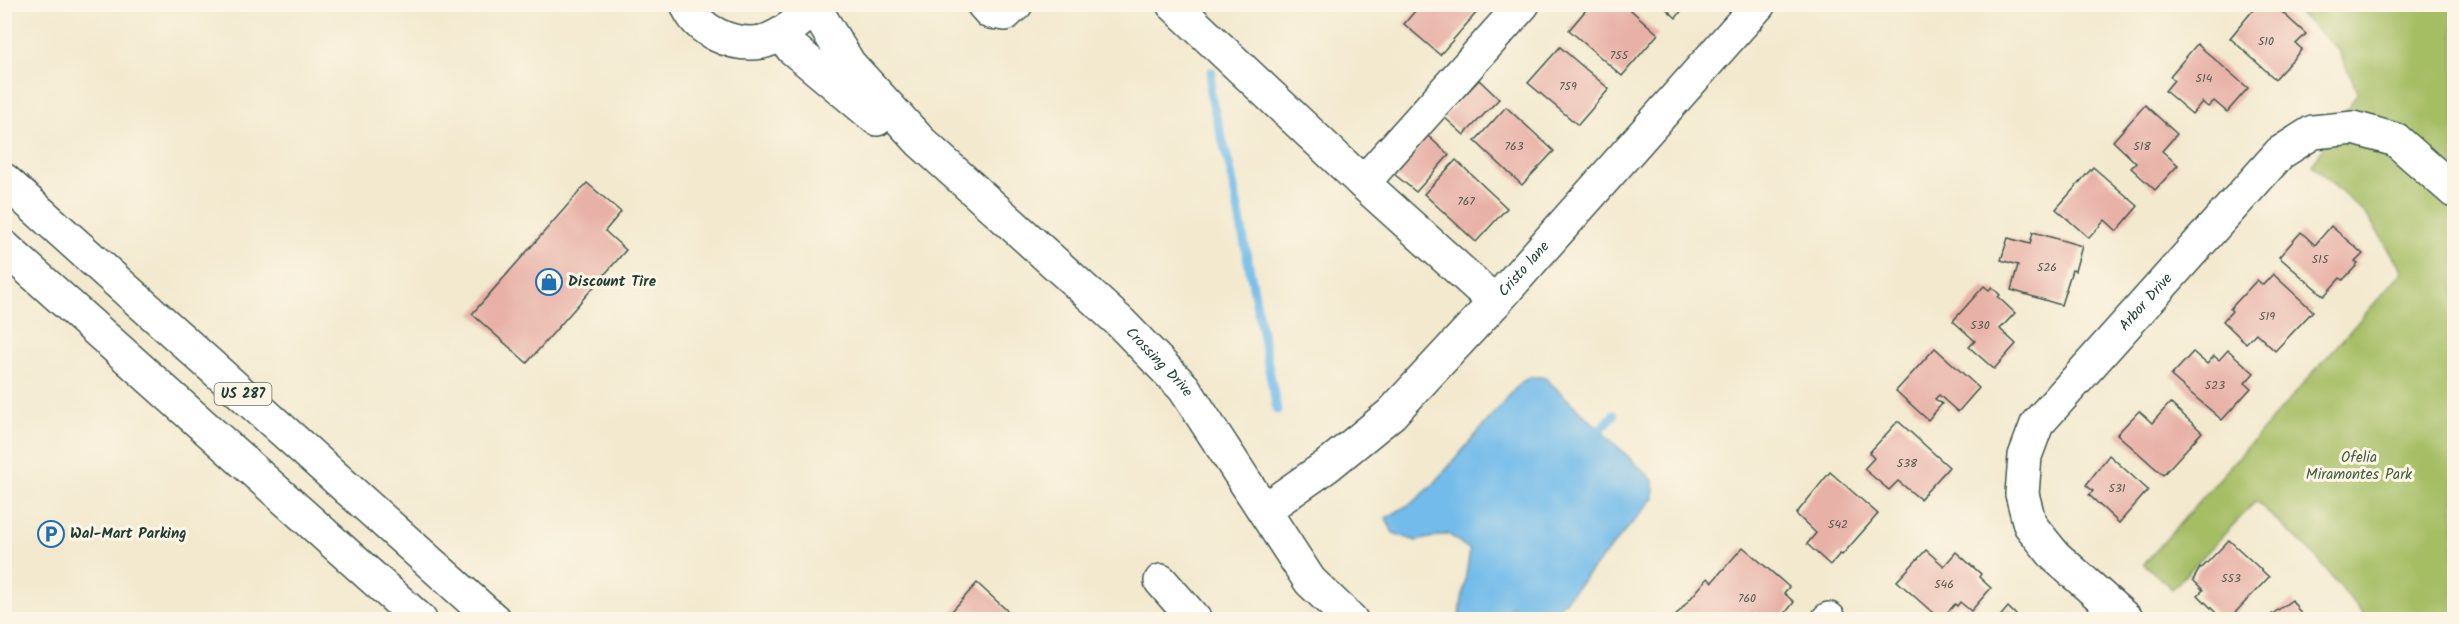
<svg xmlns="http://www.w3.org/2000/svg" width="2459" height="624" font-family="Kalam,sans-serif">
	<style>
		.green { fill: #a5bd63; stroke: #627d4c; stroke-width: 1.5 }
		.water { fill: #72bbea; stroke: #487c8f; stroke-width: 1.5 }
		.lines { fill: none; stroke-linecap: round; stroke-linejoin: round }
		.stream { stroke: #72bbea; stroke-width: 9 }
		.building { fill: #e8b1a7 }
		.minor-casing { stroke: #3f574b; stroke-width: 36 }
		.major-casing { stroke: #3f574b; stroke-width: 36 }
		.minor { stroke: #fff; stroke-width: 33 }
		.major { stroke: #fff; stroke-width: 33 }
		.labels { text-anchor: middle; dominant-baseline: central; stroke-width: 6; stroke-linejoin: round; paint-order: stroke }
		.number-label { font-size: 12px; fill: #515a51 }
		.shield { fill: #fcf5e5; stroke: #617469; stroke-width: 1.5 }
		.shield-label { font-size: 14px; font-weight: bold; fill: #1f3d34 }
		.street-label { font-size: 15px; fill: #1f3d34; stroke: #fcf5e5 }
		.poi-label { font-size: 15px; font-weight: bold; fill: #1f3d34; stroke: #fcf5e5; text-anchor: start }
		.park-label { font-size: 15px; fill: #405d40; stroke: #fcf5e5 }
	</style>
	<rect width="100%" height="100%" fill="#fcf5e5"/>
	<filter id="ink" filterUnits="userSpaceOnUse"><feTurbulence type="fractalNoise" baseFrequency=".0167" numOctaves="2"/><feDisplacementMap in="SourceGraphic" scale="12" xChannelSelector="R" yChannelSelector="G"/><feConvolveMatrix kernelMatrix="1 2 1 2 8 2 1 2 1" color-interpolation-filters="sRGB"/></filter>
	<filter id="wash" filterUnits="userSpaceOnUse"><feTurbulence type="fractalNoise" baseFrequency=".008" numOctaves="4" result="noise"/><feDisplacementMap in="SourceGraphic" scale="24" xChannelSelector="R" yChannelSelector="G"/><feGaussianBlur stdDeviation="1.35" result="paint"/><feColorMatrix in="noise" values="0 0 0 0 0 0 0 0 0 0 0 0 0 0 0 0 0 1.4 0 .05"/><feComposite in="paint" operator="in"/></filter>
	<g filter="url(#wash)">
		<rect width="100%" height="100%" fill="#f3e9cf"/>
		<path class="green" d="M 2290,5 L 2454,5 L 2454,619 L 2367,619 L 2314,555 L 2256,501 L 2172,589 L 2144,564 L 2403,271 L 2368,217 L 2312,165 L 2358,92 L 2337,48 Z"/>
		<path class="water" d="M 1530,377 L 1544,377 L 1654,481 L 1654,498 L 1557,610 C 1531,623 1535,620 1511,606 L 1508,619 L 1459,619 L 1470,550 L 1448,534 L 1416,541 L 1393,533 L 1386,518 L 1415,501 L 1433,485 L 1520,383 Z"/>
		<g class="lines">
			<g class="stream">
				<path d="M 1202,4 L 1209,23"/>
				<path d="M 1212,72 L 1210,93 L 1230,168 L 1277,410"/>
				<path d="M 1593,437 L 1614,415"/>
			</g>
		</g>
		<g id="blocks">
			<g class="building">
				<path d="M 1421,4 L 1484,4 L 1440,55 L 1404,24 Z"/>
				<path d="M 1591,4 L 1624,4 L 1658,34 L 1622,76 L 1569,30 Z"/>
				<path d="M 1661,4 L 1687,4 L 1676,18 Z"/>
				<path d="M 2258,4 L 2273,4 L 2306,34 L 2296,44 L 2302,49 L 2275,79 L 2230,38 Z"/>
				<path d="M 2197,44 L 2248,88 L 2227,112 L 2214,101 L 2208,107 L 2202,102 L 2192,114 L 2165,91 L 2174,80 L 2170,76 Z"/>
				<path d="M 1560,47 L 1609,89 L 1578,125 L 1528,83 Z"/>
				<path d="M 1479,80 L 1499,99 L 1464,135 L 1444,117 Z"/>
				<path d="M 2145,105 L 2177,134 L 2162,151 L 2178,165 L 2155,190 L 2131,168 L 2136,163 L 2113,141 Z"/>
				<path d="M 1506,107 L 1554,151 L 1522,185 L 1475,141 Z"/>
				<path d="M 1428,136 L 1449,155 L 1416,192 L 1394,174 Z"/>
				<path d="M 1456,160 L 1507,208 L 1476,242 L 1424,194 Z"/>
				<path d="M 2093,167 L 2138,206 L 2117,231 L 2105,220 L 2089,238 L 2056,209 Z"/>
				<path d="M 587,183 L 621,212 L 605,231 L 626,250 L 527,363 L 472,314 Z"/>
				<path d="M 2331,226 L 2363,254 L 2355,262 L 2358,264 L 2343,280 L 2340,278 L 2324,296 L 2279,257 L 2301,232 L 2315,245 Z"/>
				<path d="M 2033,232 L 2082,246 L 2075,271 L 2072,270 L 2061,305 L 2011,290 L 2018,265 L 2001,260 L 2008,238 L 2030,244 Z"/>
				<path d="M 2273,274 L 2313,311 L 2275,351 L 2256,333 L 2246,343 L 2223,321 L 2232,311 L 2230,309 L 2257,280 L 2263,285 Z"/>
				<path d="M 1984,286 L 1989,290 L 1992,287 L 2000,295 L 1998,297 L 2015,313 L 2000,329 L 2016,344 L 1994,369 L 1969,347 L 1975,341 L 1953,321 Z"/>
				<path d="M 1935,348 L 1979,388 L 1958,412 L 1939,395 L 1935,399 L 1942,404 L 1928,420 L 1896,391 Z"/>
				<path d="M 2228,350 L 2254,373 L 2245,383 L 2251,388 L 2222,420 L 2171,376 L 2193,352 L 2207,364 L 2214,356 L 2219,360 Z"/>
				<path d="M 2170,403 L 2202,432 L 2163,475 L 2117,434 L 2139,411 L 2152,423 Z"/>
				<path d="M 1898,421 L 1949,467 L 1920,499 L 1898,481 L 1889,490 L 1864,469 L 1874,458 L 1869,453 Z"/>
				<path d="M 2109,455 L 2148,490 L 2119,523 L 2089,495 L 2093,491 L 2086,485 Z"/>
				<path d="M 1830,472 L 1878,514 L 1842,555 L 1840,554 L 1830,565 L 1807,544 L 1816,533 L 1796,514 Z"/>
				<path d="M 2229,540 L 2269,577 L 2228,620 L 2223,620 L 2198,595 L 2203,590 L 2193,580 L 2200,568 L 2201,569 Z"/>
				<path d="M 1743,547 L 1789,587 L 1784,593 L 1794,602 L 1780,620 L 1764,620 L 1758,614 L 1754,618 L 1749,614 L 1744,620 L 1672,620 L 1708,578 L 1712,582 Z"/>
				<path d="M 1926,550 L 1944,566 L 1956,552 L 1981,574 L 1979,577 L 1991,588 L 1971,611 L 1960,602 L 1957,606 L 1955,604 L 1941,620 L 1897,581 Z"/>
				<path d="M 977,583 L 1012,615 L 1007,620 L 944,620 Z"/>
				<path d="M 2292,600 L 2305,620 L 2264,620 Z"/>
				<path d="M 2008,607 L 2021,620 L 1997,620 Z"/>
			</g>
		</g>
	</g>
	<g filter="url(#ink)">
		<use href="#blocks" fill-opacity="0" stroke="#3f574b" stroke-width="1.5"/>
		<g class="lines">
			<defs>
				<g id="minor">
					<path d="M 687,4 C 697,32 734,47 762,42 C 776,39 788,30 799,21"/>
					<path id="s1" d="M 812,4 L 849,64 L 921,142 L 1120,322 L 1184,388 L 1310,581 L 1351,620"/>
					<path d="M 983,4 L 990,12 L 1005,14 L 1016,4"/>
					<path d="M 1173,4 L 1363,183 L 1495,302"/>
					<path d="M 782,34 L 792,48 L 877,119"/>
					<path d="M 1363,183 L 1523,4"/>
					<path id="s2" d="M 1264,510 L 1327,466 L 1391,414 L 1495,302 L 1759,4"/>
					<path d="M 1161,581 L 1195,620"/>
					<path d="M 1828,620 L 1829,619"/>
					<path id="s3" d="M 2127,620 L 2055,556 L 2030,525 L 2022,494 L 2025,456 L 2037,424 L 2280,153 L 2313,132 L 2354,128 L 2396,140 L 2454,191"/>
				</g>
				<g id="major">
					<path d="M 4,180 L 494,620"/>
					<path d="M 4,247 L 420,620"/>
				</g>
			</defs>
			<use href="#minor" class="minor-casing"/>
			<use href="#major" class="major-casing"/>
			<use href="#minor" class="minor"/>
			<use href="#major" class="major"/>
		</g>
	</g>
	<defs>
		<symbol id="shop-ring" viewBox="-11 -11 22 22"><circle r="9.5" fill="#fcf5e5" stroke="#1f6fb2" stroke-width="1.5"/><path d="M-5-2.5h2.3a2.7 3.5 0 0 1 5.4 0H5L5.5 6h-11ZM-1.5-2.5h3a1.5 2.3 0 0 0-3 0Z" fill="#1f6fb2"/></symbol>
		<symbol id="parking-ring" viewBox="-11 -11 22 22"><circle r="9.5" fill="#fcf5e5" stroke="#1f6fb2" stroke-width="1.5"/><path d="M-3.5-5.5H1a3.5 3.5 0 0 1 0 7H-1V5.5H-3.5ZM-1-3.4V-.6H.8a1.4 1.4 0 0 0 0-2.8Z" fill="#1f6fb2"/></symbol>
	</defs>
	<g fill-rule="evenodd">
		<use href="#shop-ring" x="534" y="267" width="30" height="30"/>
		<use href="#parking-ring" x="36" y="519" width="30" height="30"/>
	</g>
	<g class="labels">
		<g class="number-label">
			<text x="2266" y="41">510</text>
			<text x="1619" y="55">755</text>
			<text x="2204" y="78">514</text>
			<text x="1568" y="86">759</text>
			<text x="1514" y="146">763</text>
			<text x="2142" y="146">518</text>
			<text x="1466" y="201">767</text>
			<text x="2320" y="259">515</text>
			<text x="2047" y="267">526</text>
			<text x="2267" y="316">519</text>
			<text x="1980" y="325">530</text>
			<text x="2215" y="385">523</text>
			<text x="1907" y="463">538</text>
			<text x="2117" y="488">531</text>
			<text x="1838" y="524">542</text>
			<text x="2231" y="578">553</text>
			<text x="1944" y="584">546</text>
			<text x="1747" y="598">760</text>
		</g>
		<rect class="shield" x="214.5" y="383" width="57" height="22" rx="4.5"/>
		<g class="shield-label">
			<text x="243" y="394">US 287</text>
		</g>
		<g class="street-label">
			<text stroke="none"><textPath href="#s2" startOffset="356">Cristo lane</textPath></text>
			<text stroke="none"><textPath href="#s3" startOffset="404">Arbor Drive</textPath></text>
			<text stroke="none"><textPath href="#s1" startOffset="501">Crossing Drive</textPath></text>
		</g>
		<g class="poi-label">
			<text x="568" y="282">Discount Tire</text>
			<text x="70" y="534">Wal-Mart Parking</text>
		</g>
		<g class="park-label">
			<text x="2359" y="458">Ofelia<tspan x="2359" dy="17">Miramontes Park</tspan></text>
		</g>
	</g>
	<rect width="2459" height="624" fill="none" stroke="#fcf5e5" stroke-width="24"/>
</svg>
